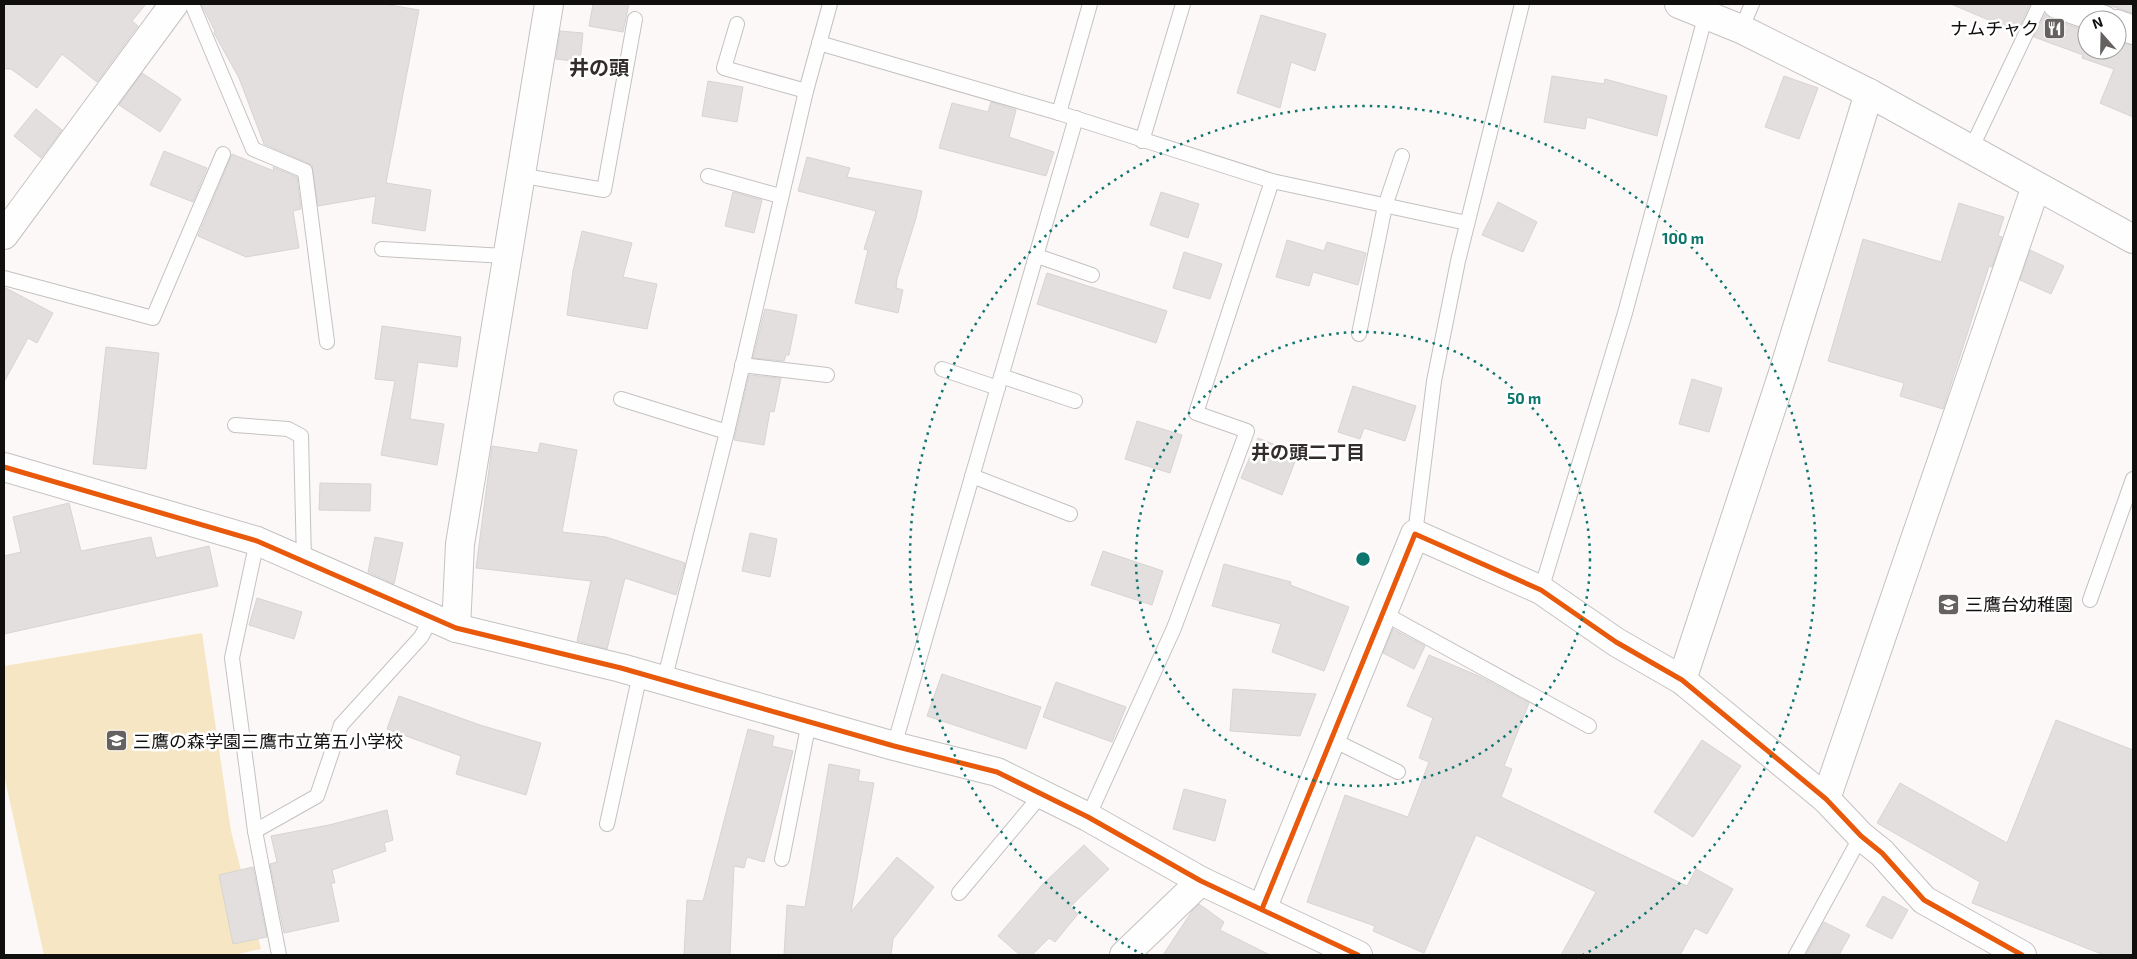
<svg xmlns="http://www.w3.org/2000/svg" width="2137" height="959" font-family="'Exo 2','Noto Sans JP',sans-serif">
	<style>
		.green { fill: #f6e6c3 }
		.building { fill: #e2dfde; stroke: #d7d4d3 }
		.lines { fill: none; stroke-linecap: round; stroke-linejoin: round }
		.service-casing { stroke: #c4c1c1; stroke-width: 16 }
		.minor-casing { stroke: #c4c1c1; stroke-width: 30 }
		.service { stroke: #fffefe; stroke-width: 14 }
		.minor { stroke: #fffefe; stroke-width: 28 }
		.cycleway-casing { stroke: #fff; stroke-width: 8 }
		.cycleway { stroke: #e8590c; stroke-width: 5 }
		.ring { fill: none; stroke: #0f766e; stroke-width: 2.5; stroke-dasharray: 2.5 5 }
		.labels { text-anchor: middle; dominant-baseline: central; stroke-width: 5; stroke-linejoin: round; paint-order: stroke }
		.poi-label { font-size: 18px; fill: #110f0e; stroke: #fff; text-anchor: start }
		.neighbourhood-label { font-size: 19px; font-weight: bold; fill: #322c2b; stroke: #fff }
		.quarter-label { font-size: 20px; font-weight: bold; fill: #322c2b; stroke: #fff }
		.centre { fill: #0f766e; stroke: #fff; stroke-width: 2.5 }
		.ring-label { font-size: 15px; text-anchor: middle; font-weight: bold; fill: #0f766e; stroke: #fff; stroke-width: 5; stroke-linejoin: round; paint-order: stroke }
	</style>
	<rect width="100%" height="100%" fill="#fdf8f8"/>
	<path class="green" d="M 202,633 L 231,831 L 261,949 L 234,955 L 44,955 L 4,775 L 4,666 Z"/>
	<g class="building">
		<path d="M 4,4 L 146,4 L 132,21 L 138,26 L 97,82 L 62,54 L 37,88 L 11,69 L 4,69 Z"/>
		<path d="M 201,4 L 384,4 L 419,10 L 386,183 L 431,190 L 425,231 L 372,223 L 376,196 L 318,206 L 312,165 L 264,144 L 239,78 L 214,33 L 215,31 Z"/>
		<path d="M 593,4 L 629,4 L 623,32 L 589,26 Z"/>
		<path d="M 1951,4 L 2030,4 L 2017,32 Z"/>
		<path d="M 2105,4 L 2133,4 L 2133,9 L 2132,13 Z"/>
		<path d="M 2045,14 L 2052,19 L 2087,31 L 2087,50 L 2117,50 L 2117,41 L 2124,46 L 2125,44 L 2133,45 L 2133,117 L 2100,103 L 2114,69 L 2082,58 L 2083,55 L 2034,37 Z"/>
		<path d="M 1261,15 L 1326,34 L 1315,71 L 1291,62 L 1280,108 L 1237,93 Z"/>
		<path d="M 560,31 L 583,33 L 580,62 L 556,59 Z"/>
		<path d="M 142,73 L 181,99 L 160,132 L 119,105 Z"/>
		<path d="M 1552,76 L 1604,84 L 1605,79 L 1667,96 L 1657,136 L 1587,117 L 1585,129 L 1544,122 Z"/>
		<path d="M 1784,76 L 1818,88 L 1799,139 L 1765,127 Z"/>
		<path d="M 708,81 L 743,87 L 737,122 L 702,116 Z"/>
		<path d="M 991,102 L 1016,110 L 1009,137 L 1054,152 L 1046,176 L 939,148 L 952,103 L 988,112 Z"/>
		<path d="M 36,109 L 62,130 L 41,158 L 14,136 Z"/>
		<path d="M 164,151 L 207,168 L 193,202 L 150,185 Z"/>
		<path d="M 232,154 L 274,171 L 273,167 L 297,177 L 301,209 L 293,211 L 299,248 L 246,257 L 198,236 Z"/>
		<path d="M 807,157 L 850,168 L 847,177 L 922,191 L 916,218 L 897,279 L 896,288 L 903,290 L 898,313 L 855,303 L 868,250 L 864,249 L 876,211 L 798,191 Z"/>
		<path d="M 733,192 L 762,200 L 754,233 L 725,226 Z"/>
		<path d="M 1161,192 L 1199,204 L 1188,238 L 1150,225 Z"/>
		<path d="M 1498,202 L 1537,222 L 1523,252 L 1482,235 Z"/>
		<path d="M 1959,203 L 2004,217 L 1998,236 L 2002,237 L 1992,267 L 1989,266 L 1943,409 L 1900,396 L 1904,383 L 1828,361 L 1863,239 L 1941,262 Z"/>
		<path d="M 582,231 L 632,243 L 623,277 L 657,284 L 647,329 L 567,315 L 573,271 Z"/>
		<path d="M 1287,240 L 1324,251 L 1327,242 L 1366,253 L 1358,285 L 1313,272 L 1309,286 L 1276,277 Z"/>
		<path d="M 2030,250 L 2064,266 L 2051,294 L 2020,280 Z"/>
		<path d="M 1184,252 L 1222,264 L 1210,299 L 1173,288 Z"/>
		<path d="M 1047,273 L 1167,311 L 1156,343 L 1037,304 Z"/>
		<path d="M 4,287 L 53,313 L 37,343 L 28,338 L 4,382 Z"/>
		<path d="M 765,309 L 797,315 L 789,355 L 786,355 L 784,361 L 753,358 Z"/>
		<path d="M 382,326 L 461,337 L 457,367 L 418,362 L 410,419 L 444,424 L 437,465 L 381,455 L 395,381 L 375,379 Z"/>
		<path d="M 106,347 L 159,353 L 146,469 L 93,464 Z"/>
		<path d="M 749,375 L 781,378 L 774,412 L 770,411 L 764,445 L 734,440 Z"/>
		<path d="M 1692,379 L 1722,388 L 1709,432 L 1679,424 Z"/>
		<path d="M 1353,386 L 1416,406 L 1405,441 L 1364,428 L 1360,439 L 1338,432 Z"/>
		<path d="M 1137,421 L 1182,435 L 1170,473 L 1125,459 Z"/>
		<path d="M 1258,438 L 1298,454 L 1282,495 L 1241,478 Z"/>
		<path d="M 540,443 L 577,450 L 562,532 L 606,537 L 685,563 L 676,595 L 625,578 L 607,649 L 577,641 L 591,581 L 476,568 L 492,446 L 538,453 Z"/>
		<path d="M 320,483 L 371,484 L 370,511 L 319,510 Z"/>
		<path d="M 69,503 L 81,551 L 151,537 L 156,558 L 209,546 L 218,586 L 4,634 L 4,556 L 21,552 L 13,517 Z"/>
		<path d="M 750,533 L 777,539 L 770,577 L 742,571 Z"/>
		<path d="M 375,537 L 403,543 L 394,584 L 368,572 Z"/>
		<path d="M 1103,551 L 1163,571 L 1152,605 L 1091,585 Z"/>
		<path d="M 1224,564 L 1291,582 L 1290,585 L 1349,607 L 1324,671 L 1272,652 L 1281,624 L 1212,606 Z"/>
		<path d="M 257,598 L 302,612 L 294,639 L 249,625 Z"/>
		<path d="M 1393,629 L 1425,646 L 1414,669 L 1383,653 Z"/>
		<path d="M 1429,655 L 1481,677 L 1529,703 L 1504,766 L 1512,769 L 1501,797 L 1687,886 L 1696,869 L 1733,889 L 1707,934 L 1695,928 L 1680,955 L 1561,955 L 1596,892 L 1476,835 L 1424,953 L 1373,931 L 1375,926 L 1307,902 L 1345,795 L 1408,817 L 1429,762 L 1419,758 L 1433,718 L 1407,706 Z"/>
		<path d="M 942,674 L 1041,707 L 1026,749 L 927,716 Z"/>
		<path d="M 1056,682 L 1126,707 L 1112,742 L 1043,717 Z"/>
		<path d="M 1233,689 L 1316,694 L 1300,736 L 1230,731 Z"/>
		<path d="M 399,696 L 480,725 L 541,743 L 526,795 L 456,774 L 461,756 L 387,729 Z"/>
		<path d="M 2056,720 L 2133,750 L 2133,955 L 2104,955 L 1972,903 L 1980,882 L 1877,823 L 1900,783 L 2007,843 Z"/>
		<path d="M 748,729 L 774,736 L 772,746 L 793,751 L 764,862 L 747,857 L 744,868 L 734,866 L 730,955 L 684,955 L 687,900 L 703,901 Z"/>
		<path d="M 1702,740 L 1741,766 L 1693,837 L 1654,812 Z"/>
		<path d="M 829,764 L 860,770 L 858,781 L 874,783 L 851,912 L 897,857 L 934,887 L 893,939 L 891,955 L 784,955 L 787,905 L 805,907 Z"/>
		<path d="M 1184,789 L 1226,800 L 1215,841 L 1173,829 Z"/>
		<path d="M 387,810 L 393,840 L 384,843 L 386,851 L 332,870 L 335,883 L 331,883 L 339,921 L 284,933 L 270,864 L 277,862 L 271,836 L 329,825 Z"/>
		<path d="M 1084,845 L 1109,869 L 1070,907 L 1078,914 L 1055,942 L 1049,938 L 1032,955 L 1020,955 L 998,936 L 1043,884 Z"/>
		<path d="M 253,867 L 267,937 L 233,944 L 219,875 Z"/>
		<path d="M 1883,896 L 1908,910 L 1892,939 L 1866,926 Z"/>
		<path d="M 1199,904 L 1224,922 L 1220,930 L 1270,955 L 1163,955 L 1192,911 Z"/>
		<path d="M 1824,922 L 1850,935 L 1839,955 L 1806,955 Z"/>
	</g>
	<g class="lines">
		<defs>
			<g id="service">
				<path d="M 192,4 L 253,149 L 305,171 L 327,342"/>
				<path d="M 737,24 L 724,68 L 806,91"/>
				<path d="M 1741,29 L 1752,4"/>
				<path d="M 819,43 L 1059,113 L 1272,181 L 1467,223"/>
				<path d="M 1059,113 L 1090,4"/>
				<path d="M 1142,141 L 1183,4"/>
				<path d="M 1971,149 L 2040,4"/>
				<path d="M 519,175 L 604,190 L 635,19"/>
				<path d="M 708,176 L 780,196"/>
				<path d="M 382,249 L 505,256"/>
				<path d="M 1037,256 L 1092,275"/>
				<path d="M 4,278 L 153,318 L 223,154"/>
				<path d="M 1359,334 L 1385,206 L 1402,156"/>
				<path d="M 742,365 L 827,375"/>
				<path d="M 942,369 L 998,388"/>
				<path d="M 1001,376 L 1075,401"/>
				<path d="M 621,399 L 727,432"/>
				<path d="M 235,425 L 288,429 L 301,436 L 304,561"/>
				<path d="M 972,476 L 1070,514"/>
				<path d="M 1415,534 L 1434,381 L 1458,261 L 1522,4"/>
				<path d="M 257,541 L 232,658 L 255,831 L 279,955"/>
				<path d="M 1541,590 L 1625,313 L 1706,14"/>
				<path d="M 2090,600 L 2133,479"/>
				<path d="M 1383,613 L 1589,726"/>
				<path d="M 664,681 L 727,432 L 806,91 L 830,4"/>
				<path d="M 1331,739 L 1398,772"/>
				<path d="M 894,746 L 1076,118"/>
				<path d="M 1088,817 L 1174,628 L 1247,431 L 1196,413 L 1272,181"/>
				<path d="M 607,824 L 640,674"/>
				<path d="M 255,831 L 317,796 L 341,725 L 421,637 L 431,619"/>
				<path d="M 782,859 L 809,722"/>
				<path d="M 959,893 L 1042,794"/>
				<path d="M 1796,955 L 1861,836"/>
			</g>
			<g id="minor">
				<path d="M 1679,4 L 1741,29 L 1869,93 L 2133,239"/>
				<path d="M 2057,4 L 2104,20"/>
				<path d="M 2117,24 L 2133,30"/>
				<path d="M 4,235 L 174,4"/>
				<path d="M 4,467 L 257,541 L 456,628 L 621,668 L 894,746 L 997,772 L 1088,817 L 1201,881 L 1358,955"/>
				<path d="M 456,628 L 460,544 L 549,4"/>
				<path d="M 1682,680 L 1782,376 L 1869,93"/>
				<path d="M 1826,799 L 2036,186"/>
				<path d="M 1262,909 L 1415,534 L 1541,590 L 1616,642 L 1682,680 L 1826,799 L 1861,836 L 1882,853 L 1924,900 L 2022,955"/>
				<path d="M 1124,955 L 1201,881"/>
			</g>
		</defs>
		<use href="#service" class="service-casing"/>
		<use href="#minor" class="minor-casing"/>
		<use href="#service" class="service"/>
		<use href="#minor" class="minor"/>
		<defs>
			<g id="cycleway">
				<path d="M 4,467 L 257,541 L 456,628 L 621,668 L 894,746 L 997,772 L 1088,817 L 1201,881 L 1358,955"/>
				<path d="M 1262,909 L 1415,534 L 1541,590 L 1616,642 L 1682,680 L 1826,799 L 1861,836 L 1882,853 L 1924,900 L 2022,955"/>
			</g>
		</defs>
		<use href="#cycleway" class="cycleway-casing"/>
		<use href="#cycleway" class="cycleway"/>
	</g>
	<g class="ring">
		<circle cx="1363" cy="559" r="227"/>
		<path d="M1143 955A453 453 0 1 1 1583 955"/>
	</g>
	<defs>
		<symbol id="restaurant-square" viewBox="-11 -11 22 22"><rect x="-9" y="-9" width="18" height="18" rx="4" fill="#646160" stroke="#fff"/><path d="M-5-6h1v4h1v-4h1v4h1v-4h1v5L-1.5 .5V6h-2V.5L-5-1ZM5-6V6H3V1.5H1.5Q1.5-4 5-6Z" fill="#fff"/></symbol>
		<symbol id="school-square" viewBox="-11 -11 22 22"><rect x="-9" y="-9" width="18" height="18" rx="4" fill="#646160" stroke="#fff"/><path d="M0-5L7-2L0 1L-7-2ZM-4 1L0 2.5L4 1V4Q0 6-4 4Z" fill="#fff"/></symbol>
	</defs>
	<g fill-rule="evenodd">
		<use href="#restaurant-square" x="2042" y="16" width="25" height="25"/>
		<use href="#school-square" x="1936" y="592" width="25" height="25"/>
		<use href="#school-square" x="104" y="728" width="25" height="25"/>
	</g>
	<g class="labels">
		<g class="poi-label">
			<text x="2039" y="28" text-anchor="end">ナムチャク</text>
			<text x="1965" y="604">三鷹台幼稚園</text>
			<text x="133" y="741">三鷹の森学園三鷹市立第五小学校</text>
		</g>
		<g class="neighbourhood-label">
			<text x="1308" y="451">井の頭二丁目</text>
		</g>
		<g class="quarter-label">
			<text x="599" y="67">井の頭</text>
		</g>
	</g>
	<circle cx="1363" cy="559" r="8" class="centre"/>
	<g class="ring-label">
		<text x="1683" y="244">100 m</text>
		<text x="1524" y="404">50 m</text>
	</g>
	<rect width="2137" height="959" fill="none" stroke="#110f0e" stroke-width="10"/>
	<g transform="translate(2102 35) rotate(340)"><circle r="24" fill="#ffffff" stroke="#a09f9f"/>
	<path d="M0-4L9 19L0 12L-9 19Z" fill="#646160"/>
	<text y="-8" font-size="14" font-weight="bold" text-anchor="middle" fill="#110f0e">N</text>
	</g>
</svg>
